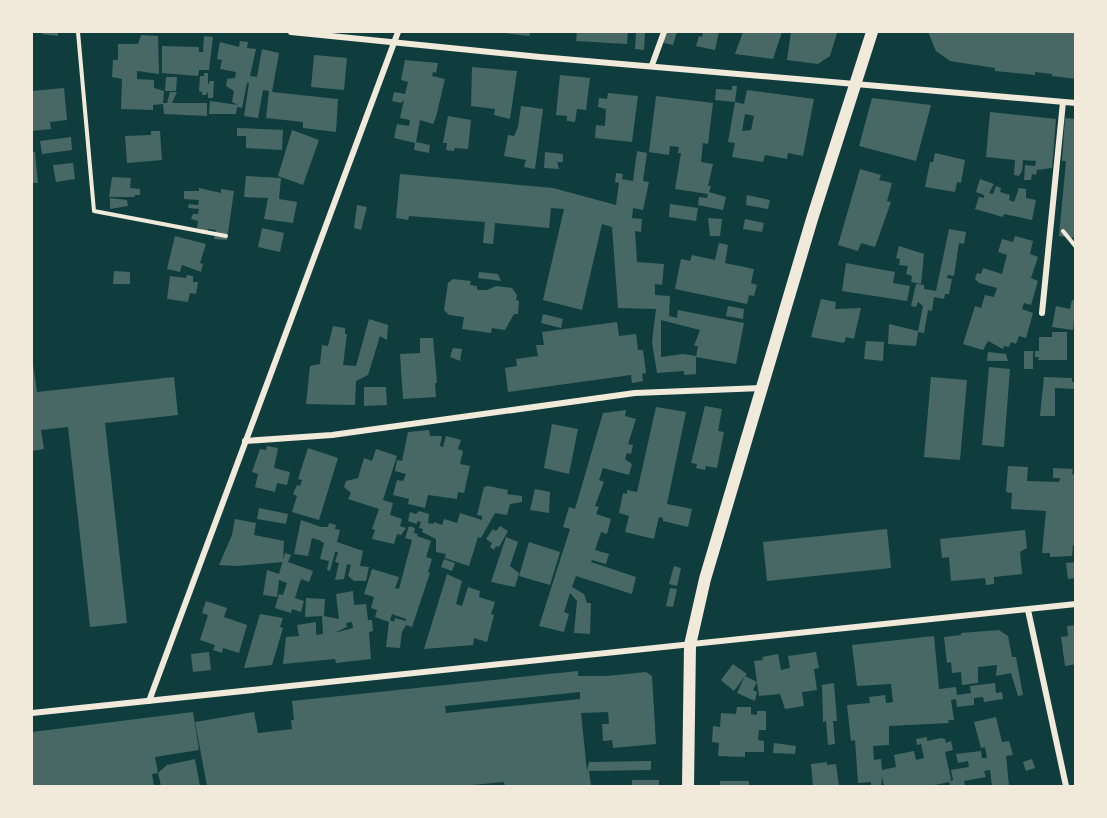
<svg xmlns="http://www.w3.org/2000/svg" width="1107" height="818" font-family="Karla,sans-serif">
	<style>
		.building { fill: #486865; fill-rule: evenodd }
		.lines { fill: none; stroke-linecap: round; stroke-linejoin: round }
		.path { stroke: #f1e9da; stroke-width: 4 }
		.service { stroke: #f1e9da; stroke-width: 4 }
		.minor { stroke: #f1e9da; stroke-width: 6 }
		.secondary { stroke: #f1e9da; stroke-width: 12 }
	</style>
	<rect width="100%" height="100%" fill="#0f3d3e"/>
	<g class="building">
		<path d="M 42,32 L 58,32 L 58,36 L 42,34 Z"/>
		<path d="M 496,32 L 531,32 L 529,36 Z"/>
		<path d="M 577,32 L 628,32 L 627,44 L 576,41 Z"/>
		<path d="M 636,32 L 645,33 L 644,50 L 635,49 Z"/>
		<path d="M 662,32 L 677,32 L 673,45 L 660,42 Z"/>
		<path d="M 703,32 L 719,32 L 715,50 L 696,46 L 699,36 L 702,37 Z"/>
		<path d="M 743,32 L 782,32 L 773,59 L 735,54 Z"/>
		<path d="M 791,32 L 826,32 L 837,33 L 830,56 L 818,64 L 787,60 Z"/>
		<path d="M 928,32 L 1076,32 L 1076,79 L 1052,76 L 1052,74 L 1035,72 L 1035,75 L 995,71 L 995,68 L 950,61 L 936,51 Z"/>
		<path d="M 141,35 L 158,36 L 159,74 L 137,71 L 137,79 L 154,80 L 154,88 L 164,91 L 163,103 L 167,103 L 170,92 L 177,92 L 172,103 L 207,103 L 207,116 L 164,114 L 163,104 L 153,105 L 153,110 L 121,109 L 122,79 L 112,77 L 113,60 L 118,60 L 118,44 L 138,44 Z"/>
		<path d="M 204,36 L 213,37 L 209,70 L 199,70 L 198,76 L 162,73 L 162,46 L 199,47 L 199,52 L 203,52 Z"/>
		<path d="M 240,41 L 248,42 L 247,48 L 256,49 L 250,76 L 257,77 L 262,49 L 279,53 L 272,92 L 338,99 L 336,132 L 303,128 L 303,122 L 266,118 L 269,91 L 263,90 L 258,118 L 244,116 L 249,83 L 247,83 L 242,108 L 237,107 L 236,114 L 209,114 L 210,101 L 238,105 L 232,102 L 234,91 L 226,86 L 227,79 L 235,78 L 236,72 L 220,69 L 222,60 L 217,59 L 220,42 L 239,47 Z"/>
		<path d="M 314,55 L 347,58 L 344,90 L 311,87 Z"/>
		<path d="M 405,60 L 438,63 L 436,73 L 433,72 L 432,76 L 445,79 L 436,117 L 433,124 L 420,120 L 416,142 L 430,145 L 429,153 L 414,150 L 415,143 L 394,138 L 397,124 L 409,126 L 410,120 L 400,118 L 404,100 L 401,103 L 392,101 L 394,92 L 405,94 L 408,82 L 401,80 Z"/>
		<path d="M 472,67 L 517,71 L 510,119 L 494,115 L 495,109 L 471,106 Z"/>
		<path d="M 204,73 L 208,73 L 208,85 L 210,81 L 214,81 L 213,98 L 208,98 L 208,92 L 206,95 L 202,95 L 202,92 L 199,91 L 200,76 L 204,76 Z"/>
		<path d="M 560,75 L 590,78 L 586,110 L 577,109 L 575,122 L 567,121 L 567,116 L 556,115 Z"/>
		<path d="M 166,77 L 177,77 L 176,91 L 165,91 Z"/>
		<path d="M 732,86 L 737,86 L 735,102 L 744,104 L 747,90 L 814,99 L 803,156 L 788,153 L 787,159 L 765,155 L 763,162 L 732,157 L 735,143 L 728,142 L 735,102 L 715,100 L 716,89 L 732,90 ZM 745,114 L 754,116 L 751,130 L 742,131 Z"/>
		<path d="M 64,88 L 67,120 L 50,122 L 51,129 L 32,131 L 32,91 Z"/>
		<path d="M 608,93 L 638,96 L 632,142 L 595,138 L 596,125 L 605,126 L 606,109 L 598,107 L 599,98 L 607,99 Z"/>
		<path d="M 656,96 L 713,103 L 708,144 L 703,143 L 701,162 L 713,164 L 708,186 L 711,186 L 709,192 L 726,197 L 723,210 L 698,205 L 699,197 L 707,198 L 708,194 L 675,189 L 681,153 L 678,153 L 679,147 L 670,146 L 669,155 L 649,152 Z"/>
		<path d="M 872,98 L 931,105 L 916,161 L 859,146 Z"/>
		<path d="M 521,106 L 543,109 L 535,169 L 524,167 L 526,160 L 504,156 L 508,135 L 514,136 L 518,127 Z"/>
		<path d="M 990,112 L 1056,119 L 1052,168 L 1037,170 L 1036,175 L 1032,174 L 1031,180 L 1024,180 L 1025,165 L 1035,166 L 1036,161 L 1023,160 L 1022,171 L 1019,176 L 1014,175 L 1015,160 L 986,157 Z"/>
		<path d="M 448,116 L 471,120 L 468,149 L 455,148 L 454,151 L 446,150 L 447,143 L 443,143 Z"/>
		<path d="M 1065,118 L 1076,119 L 1076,238 L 1059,236 L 1066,161 L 1062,161 Z"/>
		<path d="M 237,128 L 283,130 L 282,150 L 246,148 L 246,136 L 237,136 Z"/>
		<path d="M 292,130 L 319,140 L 303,185 L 278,176 Z"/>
		<path d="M 151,131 L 160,131 L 162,160 L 127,163 L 125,136 L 151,135 Z"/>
		<path d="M 71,137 L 72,150 L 42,154 L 40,141 Z"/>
		<path d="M 637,151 L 647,153 L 643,181 L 649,182 L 643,210 L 633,208 L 632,218 L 642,219 L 641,232 L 635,231 L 637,262 L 664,264 L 662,285 L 655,284 L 655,295 L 670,296 L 669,316 L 677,318 L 678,310 L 744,323 L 736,364 L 696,357 L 698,346 L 694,346 L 700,330 L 661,320 L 661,357 L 683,354 L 696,356 L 696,374 L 684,375 L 684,371 L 657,373 L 652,342 L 656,309 L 618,308 L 612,227 L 602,224 L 582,310 L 543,300 L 564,209 L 551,208 L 549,228 L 495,223 L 493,244 L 483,243 L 485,222 L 409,216 L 408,220 L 396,218 L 400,174 L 553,188 L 616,205 L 619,183 L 615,182 L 616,173 L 623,174 L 622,179 L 633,181 Z"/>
		<path d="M 32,152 L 35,152 L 38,183 L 32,183 Z"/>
		<path d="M 545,152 L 563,154 L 563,162 L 557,162 L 559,169 L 544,168 Z"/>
		<path d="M 935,153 L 965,160 L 961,183 L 957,182 L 955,192 L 925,187 L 930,162 L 933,162 Z"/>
		<path d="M 73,163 L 75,179 L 56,182 L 53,165 Z"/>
		<path d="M 860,169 L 881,175 L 879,180 L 892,183 L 887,201 L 891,202 L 875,247 L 861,243 L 858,251 L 838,245 Z"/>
		<path d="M 246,176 L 281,178 L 279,199 L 297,202 L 293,223 L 264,219 L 268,198 L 244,197 Z"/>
		<path d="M 112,177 L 131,178 L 130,188 L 140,189 L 140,195 L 135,195 L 135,197 L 109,197 Z"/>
		<path d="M 980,179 L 994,184 L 989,193 L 993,194 L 996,186 L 1001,188 L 1000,192 L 1010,195 L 1009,200 L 1014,202 L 1019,188 L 1026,189 L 1026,198 L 1036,200 L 1032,220 L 1004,214 L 1003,217 L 975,209 L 979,197 L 984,198 L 984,195 L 976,192 Z"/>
		<path d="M 199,188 L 221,193 L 221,189 L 234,191 L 227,240 L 214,239 L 216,230 L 208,229 L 207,234 L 201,234 L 202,229 L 197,228 L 198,221 L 191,219 L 193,214 L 198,214 L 199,209 L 188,208 L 189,204 L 198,205 L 199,200 L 184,199 L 184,191 L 199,191 Z"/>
		<path d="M 747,195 L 770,200 L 768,209 L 746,205 Z"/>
		<path d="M 110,198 L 127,200 L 128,206 L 110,209 Z"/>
		<path d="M 670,204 L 698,208 L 696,221 L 669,217 Z"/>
		<path d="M 357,205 L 367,207 L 361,230 L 354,228 Z"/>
		<path d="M 708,218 L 722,219 L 720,236 L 710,236 Z"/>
		<path d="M 745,219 L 764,223 L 762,232 L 743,229 Z"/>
		<path d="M 262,228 L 284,233 L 280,252 L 258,247 Z"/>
		<path d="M 949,229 L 966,232 L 964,244 L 959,243 L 954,276 L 948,275 L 947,278 L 952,279 L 949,294 L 945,294 L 944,299 L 934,297 L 932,311 L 928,310 L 924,333 L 918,332 L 916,346 L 888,344 L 889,324 L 918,331 L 923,306 L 918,302 L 916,307 L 911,306 L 916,284 L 924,285 L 924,289 L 936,291 Z"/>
		<path d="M 175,236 L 206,244 L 200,263 L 203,264 L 201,272 L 182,265 L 180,272 L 167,269 Z"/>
		<path d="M 1015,236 L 1033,241 L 1030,254 L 1038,257 L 1031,278 L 1038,281 L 1031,305 L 1024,303 L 1022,309 L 1033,313 L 1026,338 L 1019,336 L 1016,344 L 1011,342 L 1009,347 L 1004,346 L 1003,349 L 988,341 L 983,350 L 963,344 L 975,306 L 981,308 L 985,295 L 994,297 L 997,288 L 979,283 L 975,279 L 977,273 L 981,274 L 983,268 L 1002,274 L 1007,255 L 998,252 L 1002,239 L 1013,242 Z"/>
		<path d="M 719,243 L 728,245 L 725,263 L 754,269 L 751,283 L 757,285 L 754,296 L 749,295 L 747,304 L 675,289 L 681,259 L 690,261 L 692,255 L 715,260 Z"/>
		<path d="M 899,246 L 924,254 L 921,284 L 911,282 L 912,276 L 906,274 L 908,266 L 899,265 L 900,259 L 896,258 Z"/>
		<path d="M 846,263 L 895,272 L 893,283 L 910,286 L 907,301 L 842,291 Z"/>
		<path d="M 114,271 L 130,272 L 130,284 L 113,284 Z"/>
		<path d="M 479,272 L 498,274 L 501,281 L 478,278 Z"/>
		<path d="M 187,275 L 193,276 L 193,282 L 198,282 L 196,294 L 190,293 L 188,302 L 167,299 L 170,276 L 186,278 Z"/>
		<path d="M 453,279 L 471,281 L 470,285 L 477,286 L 477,290 L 487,290 L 496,286 L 512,288 L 517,295 L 516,300 L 519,301 L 518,314 L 514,314 L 505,330 L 492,328 L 491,333 L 462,329 L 464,317 L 449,315 L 444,310 L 448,283 Z"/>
		<path d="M 821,299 L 836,302 L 835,309 L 861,308 L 854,339 L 846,337 L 844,343 L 811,337 Z"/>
		<path d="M 1072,300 L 1076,301 L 1073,330 L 1052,327 L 1056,306 L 1070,309 Z"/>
		<path d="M 728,306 L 744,309 L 743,319 L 726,316 Z"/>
		<path d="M 543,314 L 563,319 L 561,328 L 541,323 Z"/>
		<path d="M 369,319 L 388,325 L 387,340 L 380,336 L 368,375 L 356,381 L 355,405 L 306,404 L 310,366 L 320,364 L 322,345 L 328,346 L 333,326 L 345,328 L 345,334 L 347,334 L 343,365 L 356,366 Z"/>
		<path d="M 617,322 L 619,336 L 636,334 L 638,350 L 643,350 L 646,373 L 642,374 L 643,381 L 632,383 L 631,375 L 508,392 L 505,368 L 517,366 L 516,359 L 538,356 L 536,345 L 544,345 L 542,332 Z"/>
		<path d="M 1052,332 L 1067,332 L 1067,360 L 1038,360 L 1039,357 L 1035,357 L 1035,351 L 1039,351 L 1039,337 L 1052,337 Z"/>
		<path d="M 420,338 L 433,338 L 437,383 L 435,383 L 436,397 L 403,399 L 400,354 L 420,353 Z"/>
		<path d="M 866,341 L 884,342 L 883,361 L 864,359 Z"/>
		<path d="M 453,348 L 462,349 L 460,361 L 450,357 Z"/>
		<rect x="1024" y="351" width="9" height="18"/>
		<path d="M 988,352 L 1006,354 L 1008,361 L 987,361 Z"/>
		<path d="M 32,357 L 37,392 L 174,377 L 178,415 L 105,423 L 127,623 L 90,627 L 68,427 L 41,430 L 44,449 L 32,451 Z"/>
		<path d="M 989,367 L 1010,369 L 1004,447 L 982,445 Z"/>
		<path d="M 931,377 L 967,380 L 960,460 L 924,457 Z"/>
		<path d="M 1044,377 L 1072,378 L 1072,382 L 1076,382 L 1076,389 L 1055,388 L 1055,416 L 1040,416 Z"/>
		<path d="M 364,387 L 386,387 L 387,405 L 364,406 Z"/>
		<path d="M 705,406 L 722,409 L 718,431 L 724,432 L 717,468 L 706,466 L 705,470 L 696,468 L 697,464 L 691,463 Z"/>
		<path d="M 656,407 L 686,412 L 667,504 L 692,509 L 688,527 L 663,521 L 663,518 L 659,517 L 654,539 L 625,532 L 629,516 L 619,513 L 623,493 L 627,494 L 627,490 L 637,492 Z"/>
		<path d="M 626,410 L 625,416 L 636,419 L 628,444 L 633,445 L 631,454 L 627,453 L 625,459 L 632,464 L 629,475 L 603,468 L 599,480 L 604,482 L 595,506 L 599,507 L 596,514 L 611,519 L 607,534 L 601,532 L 595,550 L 609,554 L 606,564 L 592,560 L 591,562 L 636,577 L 632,594 L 576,576 L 572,587 L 584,594 L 587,603 L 591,603 L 590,634 L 574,633 L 577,601 L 570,593 L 564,612 L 569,614 L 564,632 L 539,626 L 570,529 L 563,527 L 569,507 L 575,509 L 603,413 Z"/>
		<path d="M 552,424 L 578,429 L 569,474 L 544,468 Z"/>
		<path d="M 429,430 L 430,436 L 442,436 L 440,446 L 443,447 L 446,436 L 461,440 L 458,449 L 463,451 L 460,464 L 470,466 L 464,493 L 458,492 L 457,499 L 428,495 L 425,508 L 408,504 L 409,499 L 393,495 L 397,480 L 403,481 L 406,474 L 395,471 L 397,460 L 402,461 L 408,432 Z"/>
		<path d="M 267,446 L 278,448 L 274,468 L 290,472 L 287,485 L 277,483 L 275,492 L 255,487 L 258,474 L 252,472 L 260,449 L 266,450 Z"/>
		<path d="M 308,448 L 338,458 L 319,520 L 292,512 L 297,496 L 293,494 L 297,485 L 300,486 L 302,480 L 298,479 Z"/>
		<path d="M 376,449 L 397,456 L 383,500 L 393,503 L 390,515 L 402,519 L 400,526 L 406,528 L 401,535 L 397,534 L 394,544 L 372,539 L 375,530 L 372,529 L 379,509 L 348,499 L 351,493 L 344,487 L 346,481 L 358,478 L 364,458 L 372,461 Z"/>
		<path d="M 1008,466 L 1028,467 L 1027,481 L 1059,482 L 1060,478 L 1053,478 L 1053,468 L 1073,469 L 1072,474 L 1076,475 L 1076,546 L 1073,545 L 1072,556 L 1050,557 L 1050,553 L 1042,553 L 1046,511 L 1011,509 L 1012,493 L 1006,492 Z"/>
		<path d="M 488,486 L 508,490 L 507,494 L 522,496 L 522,502 L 510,504 L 507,515 L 495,513 L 481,538 L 478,537 L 469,566 L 445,558 L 446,554 L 436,552 L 436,539 L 422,532 L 423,529 L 419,528 L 421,522 L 417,521 L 417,524 L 408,521 L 410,512 L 416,514 L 419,511 L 429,514 L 428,523 L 433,524 L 434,522 L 442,525 L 444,519 L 457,523 L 460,513 L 482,520 L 482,516 L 477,515 L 484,487 Z"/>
		<path d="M 535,489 L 550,492 L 549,513 L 530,510 Z"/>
		<path d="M 259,508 L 288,514 L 286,524 L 257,519 Z"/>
		<path d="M 235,519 L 256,523 L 254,535 L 284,541 L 283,562 L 237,566 L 219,565 L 232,535 Z"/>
		<path d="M 301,520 L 321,527 L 328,527 L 329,523 L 336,525 L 335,529 L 340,530 L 337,542 L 363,551 L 360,566 L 369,567 L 366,581 L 354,581 L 348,576 L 351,565 L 347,564 L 344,579 L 335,580 L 339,563 L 335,562 L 338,552 L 335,552 L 330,571 L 327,570 L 329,561 L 320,559 L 324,543 L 319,540 L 312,538 L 308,556 L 294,554 Z"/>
		<path d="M 409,526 L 415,528 L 414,533 L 418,534 L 417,536 L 431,541 L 426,557 L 432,559 L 428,572 L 430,573 L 412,627 L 406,625 L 402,632 L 400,648 L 386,647 L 389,622 L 375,617 L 377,610 L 371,608 L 374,597 L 364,594 L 372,569 L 399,577 L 395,588 L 399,589 L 412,540 L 405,538 ZM 392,614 L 406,619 L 406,621 L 395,618 L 394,622 L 390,620 Z"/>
		<path d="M 500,526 L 508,531 L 499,547 L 496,546 L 494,550 L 490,547 L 492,543 L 486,539 L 493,529 L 496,531 Z"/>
		<path d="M 887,529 L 891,568 L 767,581 L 763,542 Z"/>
		<path d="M 1025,530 L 1027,548 L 1020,552 L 1022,574 L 994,577 L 994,584 L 986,585 L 985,578 L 951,581 L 949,557 L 942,558 L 940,539 Z"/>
		<path d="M 506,537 L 518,542 L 510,566 L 519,573 L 515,587 L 491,582 Z"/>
		<path d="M 529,542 L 560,552 L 550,585 L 519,576 Z"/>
		<path d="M 285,553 L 291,555 L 288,562 L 313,571 L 309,582 L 301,579 L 295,598 L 304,601 L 301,612 L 292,609 L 291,613 L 275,608 L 279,594 L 283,595 L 287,583 L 279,580 L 277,597 L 263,595 L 267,570 L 279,574 Z"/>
		<path d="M 444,559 L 455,563 L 452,571 L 441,567 Z"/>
		<path d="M 1076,562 L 1076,578 L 1068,579 L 1066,563 Z"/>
		<path d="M 674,566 L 681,568 L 677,586 L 669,584 Z"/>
		<path d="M 447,574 L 462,581 L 456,604 L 462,606 L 468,587 L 480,591 L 479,597 L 495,602 L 491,614 L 494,615 L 487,642 L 474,638 L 473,645 L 424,649 Z"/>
		<path d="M 670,588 L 677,589 L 673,607 L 666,606 Z"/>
		<path d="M 353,591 L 354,605 L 366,604 L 368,620 L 372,620 L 373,631 L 369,632 L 371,659 L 336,663 L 335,659 L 283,664 L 286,637 L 299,636 L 297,625 L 316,622 L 316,635 L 323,634 L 322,616 L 305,617 L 306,598 L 325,599 L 324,616 L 339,619 L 336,594 ZM 352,622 L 353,628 L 334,633 L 347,627 L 346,623 Z"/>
		<path d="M 206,601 L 227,608 L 224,617 L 247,625 L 239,653 L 223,648 L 222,653 L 213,650 L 215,645 L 200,640 L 208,615 L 202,613 Z"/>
		<path d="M 260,614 L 283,618 L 280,627 L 283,628 L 272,665 L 244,668 Z"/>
		<path d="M 1076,625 L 1076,664 L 1065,666 L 1061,637 L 1068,636 L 1067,626 Z"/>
		<path d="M 999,630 L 1008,636 L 1012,657 L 1016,657 L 1023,695 L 1018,696 L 1011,673 L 996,676 L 997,665 L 978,667 L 978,683 L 962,685 L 961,672 L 952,673 L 951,662 L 947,663 L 944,637 L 961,635 L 961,633 Z"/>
		<path d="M 934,636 L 939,689 L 956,687 L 957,695 L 971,693 L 970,686 L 995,683 L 996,693 L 1002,692 L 1003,699 L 984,702 L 983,697 L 974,698 L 974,705 L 957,707 L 956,699 L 951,700 L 954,720 L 948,720 L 949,723 L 889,726 L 889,745 L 873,746 L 874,760 L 881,759 L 882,770 L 896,767 L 894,755 L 914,751 L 916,760 L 924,758 L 921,744 L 917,745 L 916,739 L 927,737 L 927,741 L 941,738 L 945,739 L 946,743 L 951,741 L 953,750 L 945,752 L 951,779 L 949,782 L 930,786 L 884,786 L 882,776 L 881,786 L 871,786 L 871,782 L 858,783 L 855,740 L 851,741 L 847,705 L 870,703 L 869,697 L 885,695 L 886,703 L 893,702 L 891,684 L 857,686 L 852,645 Z"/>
		<path d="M 209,652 L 211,670 L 193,672 L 191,654 Z"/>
		<path d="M 816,652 L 819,668 L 814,669 L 817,690 L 802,692 L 804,706 L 785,709 L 780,694 L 759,696 L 754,661 L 763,660 L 762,657 L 778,654 L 781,670 L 790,668 L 788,656 Z"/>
		<path d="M 733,664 L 747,674 L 745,676 L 757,682 L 753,690 L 757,692 L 755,701 L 737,693 L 745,676 L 734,691 L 721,680 Z"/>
		<path d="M 578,671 L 578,676 L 607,676 L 646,672 L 652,676 L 656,744 L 613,748 L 612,740 L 603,741 L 602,724 L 609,724 L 608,712 L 581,713 L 587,771 L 589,762 L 651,761 L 651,770 L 589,771 L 591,786 L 505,786 L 504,782 L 462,786 L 207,786 L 195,722 L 254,712 L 258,733 L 292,729 L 291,720 L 294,720 L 292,701 ZM 580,692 L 580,699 L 446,713 L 445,706 Z"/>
		<path d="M 834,683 L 837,721 L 833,721 L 835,744 L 828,745 L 826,721 L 823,722 L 822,685 Z"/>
		<path d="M 737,707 L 751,707 L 751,714 L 757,715 L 757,711 L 766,711 L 766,730 L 759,730 L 758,740 L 764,741 L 764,752 L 745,752 L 745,757 L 718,756 L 719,743 L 712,742 L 713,726 L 720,727 L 721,713 L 736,714 Z"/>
		<path d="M 193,712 L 199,750 L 155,757 L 158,773 L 152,774 L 154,786 L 32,786 L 32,732 Z"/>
		<path d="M 996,717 L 1002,742 L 1009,741 L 1013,755 L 1006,756 L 1009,786 L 992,786 L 990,770 L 984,771 L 986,777 L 964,781 L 965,786 L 950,786 L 949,781 L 953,780 L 951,770 L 969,767 L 968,761 L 958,763 L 956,754 L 981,751 L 982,758 L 987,758 L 985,747 L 981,748 L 974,722 Z"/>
		<path d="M 774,743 L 796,746 L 795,754 L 773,753 Z"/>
		<path d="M 195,759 L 200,786 L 161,786 L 158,773 L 167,765 Z"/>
		<path d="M 1032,759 L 1035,768 L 1026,771 L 1023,762 Z"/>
		<path d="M 827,762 L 827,765 L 836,764 L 839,786 L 813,786 L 811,764 Z"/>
		<rect x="632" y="780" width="27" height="6"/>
		<rect x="720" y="781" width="29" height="5"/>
	</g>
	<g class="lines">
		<path class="path" d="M 1063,231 L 1076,247"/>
		<path class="service" d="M 78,32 L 94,211 L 226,236"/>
		<g class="minor">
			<path d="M 291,32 L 540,57 L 1076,103"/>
			<path d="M 652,65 L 664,32"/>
			<path d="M 1042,313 L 1063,102"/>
			<path d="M 245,441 L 332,435 L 635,393 L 762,388"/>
			<path d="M 1028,610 L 1066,786"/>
			<path d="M 149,701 L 398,32"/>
			<path d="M 32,713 L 1076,604"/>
		</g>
		<path class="secondary" d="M 688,786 L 690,645 L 705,579 L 812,219 L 872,32"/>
	</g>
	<rect width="1107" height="818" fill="none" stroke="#f1e9da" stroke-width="66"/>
</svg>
